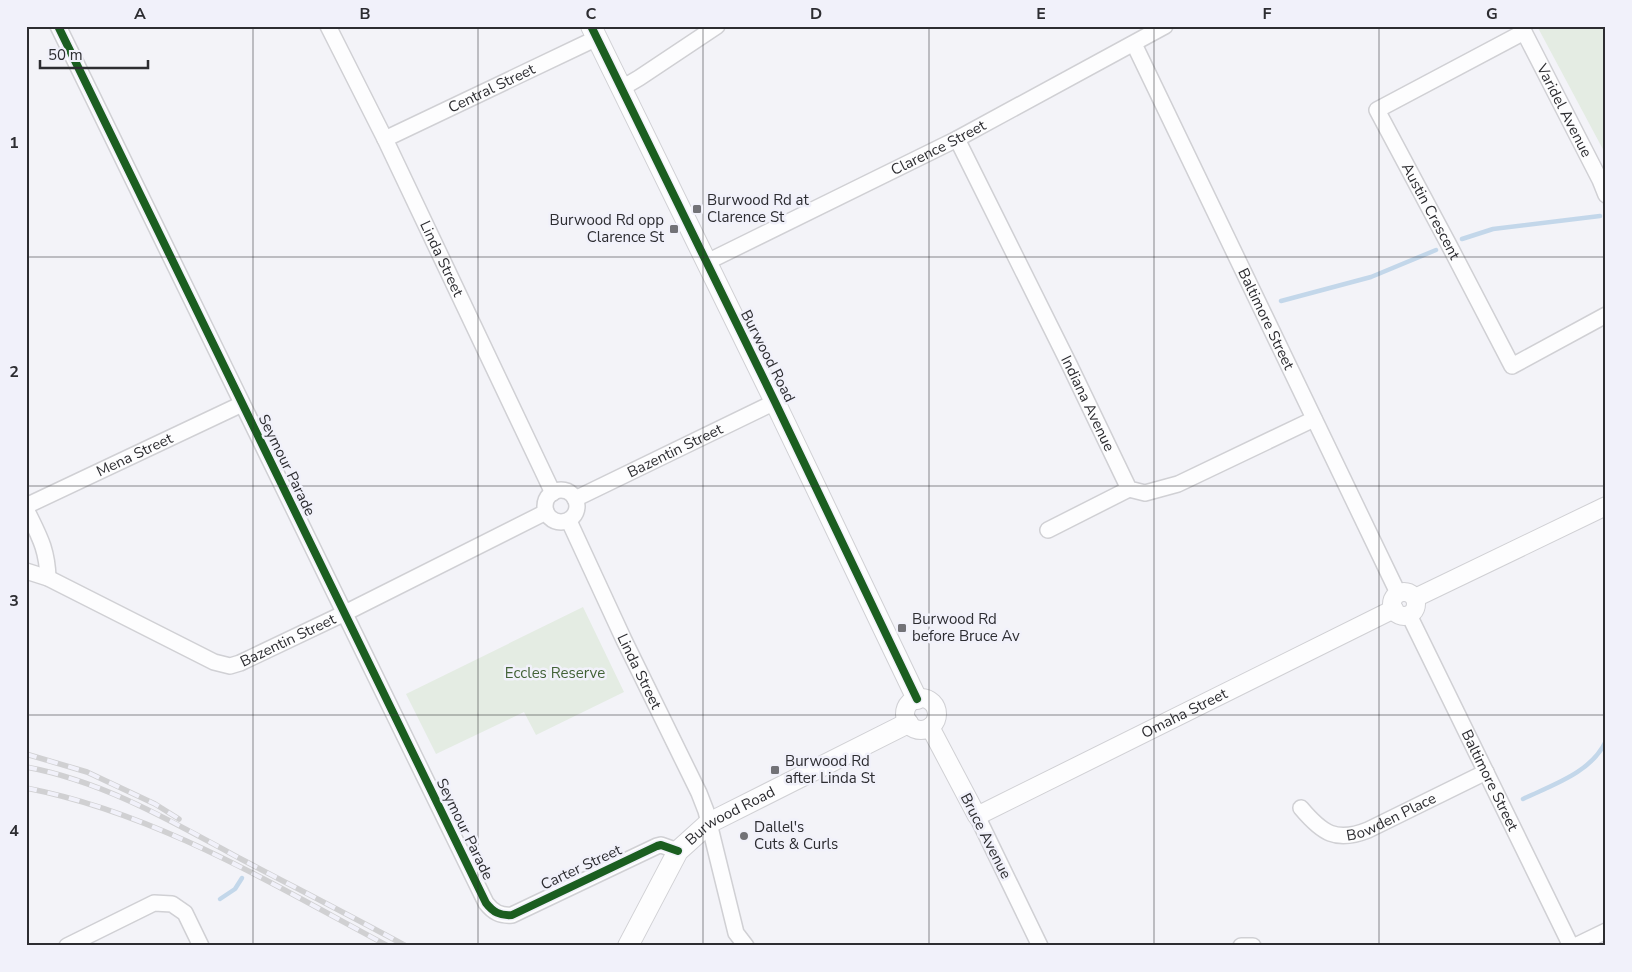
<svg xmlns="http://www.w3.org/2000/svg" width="1632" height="972" font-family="'Nunito Sans',sans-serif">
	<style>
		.green { fill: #e4ece3 }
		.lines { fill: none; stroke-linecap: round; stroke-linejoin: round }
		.stream { stroke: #c3d7ea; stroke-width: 4.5 }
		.minor-casing { stroke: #d0d0d4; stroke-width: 18 }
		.tertiary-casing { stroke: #d0d0d4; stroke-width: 20 }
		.secondary-casing { stroke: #d0d0d4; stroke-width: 22 }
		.minor { stroke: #fdfdfe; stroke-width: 15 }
		.tertiary { stroke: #fdfdfe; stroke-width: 18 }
		.secondary { stroke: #fdfdfe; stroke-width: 20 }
		.rail-casing { stroke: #d0d0d2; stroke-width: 5.5 }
		.rail { stroke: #f1f1fa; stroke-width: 4; stroke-dasharray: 11; stroke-linecap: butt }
		.cycleway-casing { stroke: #f1f1fa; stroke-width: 11 }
		.cycleway { stroke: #1b5e20; stroke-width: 8 }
		.grid { fill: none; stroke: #2d2d31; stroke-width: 1; stroke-opacity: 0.55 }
		.poi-dot { fill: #727277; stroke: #f1f1fa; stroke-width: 2 }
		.labels { text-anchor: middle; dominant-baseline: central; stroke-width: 5; stroke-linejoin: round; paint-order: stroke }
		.street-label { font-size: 15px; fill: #2d2d31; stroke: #f1f1fa }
		.poi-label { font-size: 15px; fill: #2d2d31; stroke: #f1f1fa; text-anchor: start }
		.park-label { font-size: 15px; fill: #426236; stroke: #f1f1fa }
		.neatline { fill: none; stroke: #2d2d31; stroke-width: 2 }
		.grid-label { font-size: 16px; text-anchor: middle; font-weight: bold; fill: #2d2d31 }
	</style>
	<rect width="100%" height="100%" fill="#f3f3f8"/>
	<g class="green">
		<path d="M 1537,26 L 1606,26 L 1606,155 Z"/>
		<path d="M 583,607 L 624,692 L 536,735 L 524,712 L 436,754 L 406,694 Z"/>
	</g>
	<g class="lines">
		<g class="stream">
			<path d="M 1462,239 L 1493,229 L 1600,216"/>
			<path d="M 1281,301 L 1371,277 L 1436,250"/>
			<path d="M 1523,799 C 1552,785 1591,773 1606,741"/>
			<path d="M 220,899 L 235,889 L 242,878"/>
		</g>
		<defs>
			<g id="minor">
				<path d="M 58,26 L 486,903 C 493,912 500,916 512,915 L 657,846 L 661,845 L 678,851"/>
				<path id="s1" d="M 328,26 L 385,139 L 553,493"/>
				<path id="s2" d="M 1521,26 L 1600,180 L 1606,195"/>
				<path id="s3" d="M 1524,32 L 1377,110 L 1449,245 L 1512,366 L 1606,315"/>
				<path id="s4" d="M 1134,44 L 1398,593"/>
				<path d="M 622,88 L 639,78 L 717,26"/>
				<path id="s5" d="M 385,139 L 597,38"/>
				<path id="s6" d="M 957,139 L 1069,364 L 1129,489 L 1145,493 L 1178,484 L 1314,419"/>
				<path id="s7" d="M 707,262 L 957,139 L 1165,26"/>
				<circle cx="561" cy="506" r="16"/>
				<path id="s8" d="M 575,499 L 775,402"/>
				<path id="s9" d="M 26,506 L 242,404"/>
				<path d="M 26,509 C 39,536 47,548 48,578"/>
				<path id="s10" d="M 569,521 L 624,640 L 699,793 L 706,811 L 736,933 L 746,946"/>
				<path d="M 1048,530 L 1129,489"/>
				<path id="s11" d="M 26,571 L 48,578 L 214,662 L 230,666 L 240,663 L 345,613 L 546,512"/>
				<path id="s12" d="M 1409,615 L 1571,946"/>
				<path id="s13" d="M 1301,808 C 1322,833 1336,843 1368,830 L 1486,772"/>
				<path d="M 977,816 L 1040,946"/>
				<path d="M 67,946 L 154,903 L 172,904 L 185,913 L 201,946"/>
				<path d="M 1241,946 L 1253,946"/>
				<path d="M 1575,946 L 1606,931"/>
			</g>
			<g id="tertiary">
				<circle cx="1404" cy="604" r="12"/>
				<path d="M 1415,598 L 1606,506"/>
				<circle cx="921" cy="714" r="16"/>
				<path id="s14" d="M 930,727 L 977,816 L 1394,609"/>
			</g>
			<g id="secondary">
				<path d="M 591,26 L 775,402 L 917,699"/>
				<path id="s15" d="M 628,946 L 678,851 L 709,823 L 908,723"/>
			</g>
		</defs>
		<use href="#minor" class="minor-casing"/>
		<use href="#tertiary" class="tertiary-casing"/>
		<use href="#secondary" class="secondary-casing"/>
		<use href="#minor" class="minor"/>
		<use href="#tertiary" class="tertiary"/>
		<use href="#secondary" class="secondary"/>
		<defs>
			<g id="rail">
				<path d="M 26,754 L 87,772 L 155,804 L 179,819"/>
				<path d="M 26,767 C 103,781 173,822 241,859 C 296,888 351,916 406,946"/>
				<path d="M 26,788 C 156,813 272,884 388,946"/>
			</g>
		</defs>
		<use href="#rail" class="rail-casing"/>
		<use href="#rail" class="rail"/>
		<defs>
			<g id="cycleway">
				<path d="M 58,26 L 486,903 C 493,912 500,916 512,915 L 657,846 L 661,845 L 678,851"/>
				<path d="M 591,26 L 775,402 L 917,699"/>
			</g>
		</defs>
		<use href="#cycleway" class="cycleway-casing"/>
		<use href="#cycleway" class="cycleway"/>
	</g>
	<path class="grid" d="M 253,26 L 253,946M 478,26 L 478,946M 703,26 L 703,946M 929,26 L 929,946M 1154,26 L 1154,946M 1379,26 L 1379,946M 26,257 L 1606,257M 26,486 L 1606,486M 26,715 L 1606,715"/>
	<g class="poi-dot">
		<rect x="692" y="204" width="10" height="10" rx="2.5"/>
		<rect x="669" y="224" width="10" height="10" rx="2.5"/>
		<rect x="897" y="623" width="10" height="10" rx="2.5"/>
		<rect x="770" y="765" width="10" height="10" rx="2.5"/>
		<circle cx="744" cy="836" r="5"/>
	</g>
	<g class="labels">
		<g class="street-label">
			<text stroke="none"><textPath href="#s5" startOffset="118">Central Street</textPath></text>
			<text stroke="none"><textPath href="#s2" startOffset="95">Varidel Avenue</textPath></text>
			<text stroke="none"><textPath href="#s7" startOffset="258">Clarence Street</textPath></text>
			<text stroke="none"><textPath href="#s3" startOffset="281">Austin Crescent</textPath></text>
			<text stroke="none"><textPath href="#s1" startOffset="259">Linda Street</textPath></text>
			<text stroke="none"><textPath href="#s4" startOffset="305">Baltimore Street</textPath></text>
			<text transform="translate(768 356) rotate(63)">Burwood Road</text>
			<text stroke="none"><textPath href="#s6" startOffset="295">Indiana Avenue</textPath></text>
			<text stroke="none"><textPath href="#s8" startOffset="111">Bazentin Street</textPath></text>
			<text stroke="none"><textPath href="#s9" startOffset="120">Mena Street</textPath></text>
			<text transform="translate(287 465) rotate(64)">Seymour Parade</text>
			<text stroke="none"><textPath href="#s11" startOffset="289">Bazentin Street</textPath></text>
			<text stroke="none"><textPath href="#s10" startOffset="166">Linda Street</textPath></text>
			<text stroke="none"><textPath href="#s14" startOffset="332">Omaha Street</textPath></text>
			<text stroke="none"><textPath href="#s12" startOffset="184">Baltimore Street</textPath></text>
			<text stroke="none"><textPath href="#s13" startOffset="104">Bowden Place</textPath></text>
			<text stroke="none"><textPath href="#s15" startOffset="171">Burwood Road</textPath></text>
			<text transform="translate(465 829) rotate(64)">Seymour Parade</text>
			<text transform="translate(986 836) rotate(63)">Bruce Avenue</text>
			<text transform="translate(581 867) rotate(-25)">Carter Street</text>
		</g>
		<g class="poi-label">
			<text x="707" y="200">Burwood Rd at<tspan x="707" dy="17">Clarence St</tspan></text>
			<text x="664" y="220" text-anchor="end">Burwood Rd opp<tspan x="664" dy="17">Clarence St</tspan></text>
			<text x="912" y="619">Burwood Rd<tspan x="912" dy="17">before Bruce Av</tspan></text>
			<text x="785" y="761">Burwood Rd<tspan x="785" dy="17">after Linda St</tspan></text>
			<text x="754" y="827">Dallel's<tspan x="754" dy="17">Cuts &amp; Curls</tspan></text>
		</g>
		<g class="park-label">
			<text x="555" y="673">Eccles Reserve</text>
		</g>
	</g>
	<rect width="1632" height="972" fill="none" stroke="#f1f1fa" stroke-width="55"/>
	<path d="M40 60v8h108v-8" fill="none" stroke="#2d2d31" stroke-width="2.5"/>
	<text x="48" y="60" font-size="15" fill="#2d2d31" stroke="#f1f1fa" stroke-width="4" paint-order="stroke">50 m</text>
	<rect x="28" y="28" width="1576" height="916" class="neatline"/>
	<g class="grid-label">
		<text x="140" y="19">A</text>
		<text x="365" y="19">B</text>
		<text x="591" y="19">C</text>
		<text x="816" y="19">D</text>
		<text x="1041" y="19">E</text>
		<text x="1267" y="19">F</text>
		<text x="1492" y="19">G</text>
		<text x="14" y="148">1</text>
		<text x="14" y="377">2</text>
		<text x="14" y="606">3</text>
		<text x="14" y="836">4</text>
	</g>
</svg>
